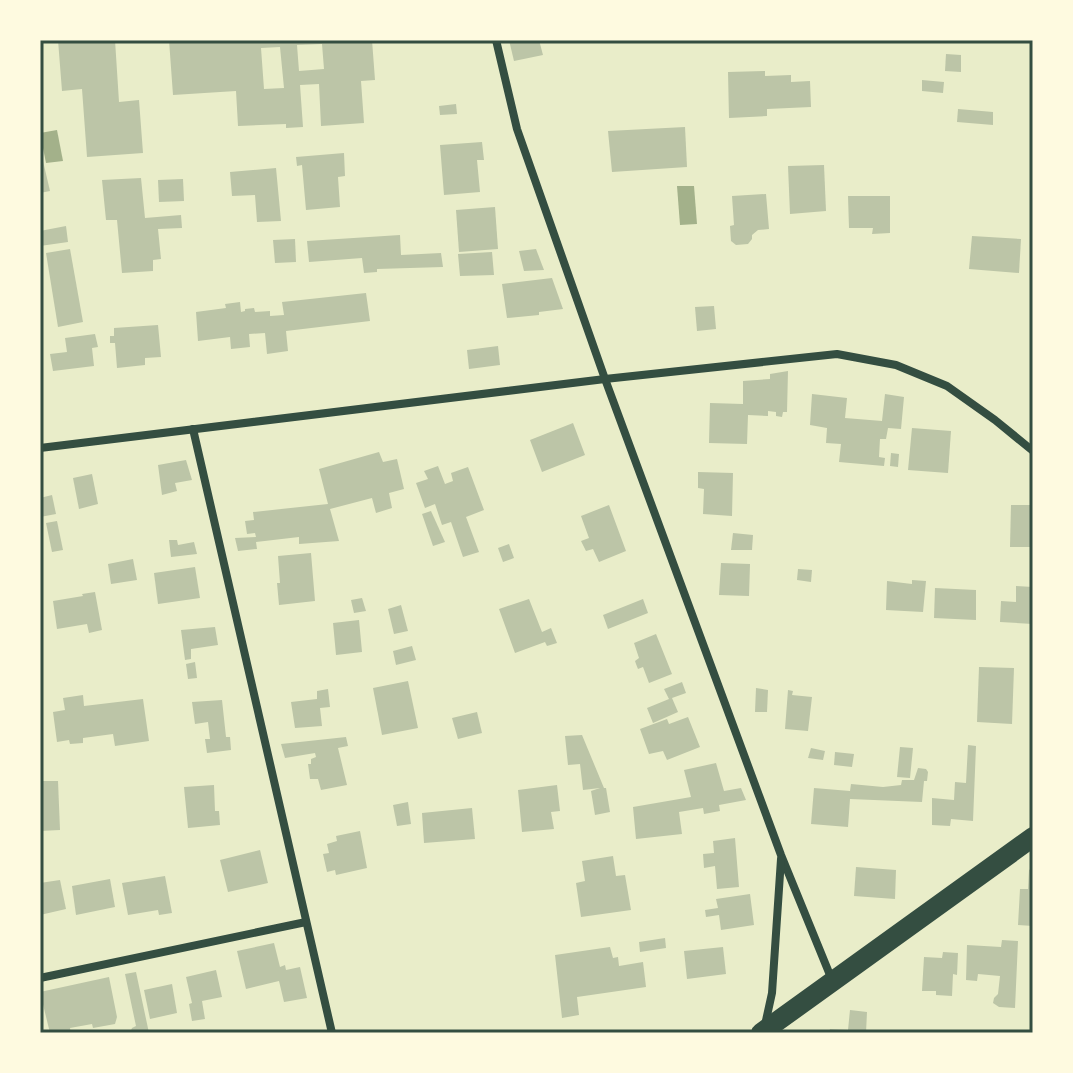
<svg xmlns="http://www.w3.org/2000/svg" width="1073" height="1073" font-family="'Alegreya Sans',sans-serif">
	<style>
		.water { fill: #a3b18a }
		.building { fill: #bcc5a7; fill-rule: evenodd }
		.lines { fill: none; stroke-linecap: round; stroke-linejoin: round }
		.minor { stroke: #344e41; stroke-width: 8 }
		.primary { stroke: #344e41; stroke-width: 20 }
		.neatline { fill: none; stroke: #344e41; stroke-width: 3 }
	</style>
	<rect width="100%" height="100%" fill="#e9edc9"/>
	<g class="water">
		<path d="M 57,130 L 63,161 L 46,163 L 40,133 Z"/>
		<path d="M 677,186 L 694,186 L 697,224 L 680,225 Z"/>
	</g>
	<g class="building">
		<path d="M 58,40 L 115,40 L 119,102 L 139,100 L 143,153 L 87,157 L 82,89 L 62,91 Z"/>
		<path d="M 169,40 L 372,40 L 375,80 L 361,81 L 364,123 L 321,126 L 319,84 L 300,85 L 303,127 L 286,128 L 286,124 L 238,126 L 236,91 L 173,95 ZM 322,44 L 324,69 L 299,71 L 297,45 ZM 280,47 L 284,88 L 264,89 L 261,48 Z"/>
		<path d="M 509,40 L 539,40 L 543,55 L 514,61 Z"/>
		<path d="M 946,54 L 961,55 L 961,72 L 945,71 Z"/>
		<path d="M 765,71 L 765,76 L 791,75 L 791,82 L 810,81 L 811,107 L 767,109 L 767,116 L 729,118 L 728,72 Z"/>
		<path d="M 922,80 L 944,82 L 943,93 L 922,91 Z"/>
		<path d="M 456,104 L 457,114 L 440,115 L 439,106 Z"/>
		<path d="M 958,109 L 993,112 L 993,125 L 957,122 Z"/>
		<path d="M 685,127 L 687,167 L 612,172 L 608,131 Z"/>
		<path d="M 482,142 L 484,160 L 477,160 L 480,192 L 444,195 L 440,145 Z"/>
		<path d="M 344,153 L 345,176 L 338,177 L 340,207 L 306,210 L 302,165 L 297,166 L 296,157 Z"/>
		<path d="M 43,161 L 50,191 L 40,193 L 40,162 Z"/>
		<path d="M 824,165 L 826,211 L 790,214 L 788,166 Z"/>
		<path d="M 276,168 L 281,221 L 257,222 L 255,195 L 232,196 L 230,172 Z"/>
		<path d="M 141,178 L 145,218 L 181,215 L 182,228 L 158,229 L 161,259 L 153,260 L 153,271 L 122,273 L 117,220 L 106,220 L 102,180 Z"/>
		<path d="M 183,179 L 184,201 L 159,202 L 158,180 Z"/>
		<path d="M 766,194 L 769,229 L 758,230 L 752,235 L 752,239 L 748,244 L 736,245 L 731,241 L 730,226 L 734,225 L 732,196 Z"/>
		<path d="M 848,196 L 890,196 L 890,233 L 872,234 L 873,228 L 849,228 Z"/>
		<path d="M 495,207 L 498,249 L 459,252 L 456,210 Z"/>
		<path d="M 66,226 L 68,242 L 40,246 L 40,231 Z"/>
		<path d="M 400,235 L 401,255 L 441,253 L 443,267 L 377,269 L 377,272 L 364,273 L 362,258 L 309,262 L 307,241 Z"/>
		<path d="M 972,236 L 1021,239 L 1019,273 L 969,269 Z"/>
		<path d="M 295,239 L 296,262 L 275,263 L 273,240 Z"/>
		<path d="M 70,249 L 83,322 L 58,327 L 46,253 Z"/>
		<path d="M 536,249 L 544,270 L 524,271 L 519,251 Z"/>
		<path d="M 492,252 L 494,275 L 460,276 L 458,254 Z"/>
		<path d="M 552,278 L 563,309 L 539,312 L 539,315 L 507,318 L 502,284 Z"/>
		<path d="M 366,293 L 370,321 L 286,331 L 288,351 L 267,354 L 265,333 L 249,334 L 250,347 L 231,349 L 230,337 L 198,341 L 196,312 L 226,308 L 225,304 L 240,302 L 241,312 L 245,311 L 245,309 L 254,308 L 255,312 L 270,311 L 270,316 L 284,315 L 282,302 Z"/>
		<path d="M 714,306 L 716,329 L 697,331 L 695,307 Z"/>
		<path d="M 158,325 L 161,357 L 145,358 L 145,365 L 117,368 L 115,343 L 110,343 L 110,336 L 114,336 L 114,328 Z"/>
		<path d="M 95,334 L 98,347 L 92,348 L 94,366 L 53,371 L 50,354 L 67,352 L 65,338 Z"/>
		<path d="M 498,346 L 500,365 L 469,369 L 467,350 Z"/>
		<path d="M 788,371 L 787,412 L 783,412 L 782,417 L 776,416 L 776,412 L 768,411 L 768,416 L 748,415 L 747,444 L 709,443 L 710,403 L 743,404 L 743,381 L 770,379 L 770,374 Z"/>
		<path d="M 812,394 L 847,398 L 845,418 L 882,421 L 885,394 L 904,397 L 901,429 L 888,428 L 886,439 L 880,439 L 879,457 L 885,458 L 884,466 L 839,462 L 841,444 L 826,443 L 827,428 L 810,425 Z"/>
		<path d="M 573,423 L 585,455 L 542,472 L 530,440 Z"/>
		<path d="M 912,428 L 951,431 L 948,473 L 908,470 Z"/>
		<path d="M 379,452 L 383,462 L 397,459 L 404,489 L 389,493 L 392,508 L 376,513 L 372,498 L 330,509 L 339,541 L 299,544 L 299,537 L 256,542 L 257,549 L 238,551 L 235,538 L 256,537 L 255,533 L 247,534 L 245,521 L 254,520 L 253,512 L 328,504 L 319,469 Z"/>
		<path d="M 891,453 L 899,454 L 898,467 L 890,466 Z"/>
		<path d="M 186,460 L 192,480 L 175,483 L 177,491 L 162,495 L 158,465 Z"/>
		<path d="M 438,466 L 445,484 L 453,481 L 451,473 L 468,467 L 484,510 L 466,517 L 479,552 L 463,557 L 451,522 L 442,525 L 435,504 L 425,508 L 416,483 L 428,479 L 424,471 Z"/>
		<path d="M 698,472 L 733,473 L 732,516 L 703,514 L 704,489 L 698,488 Z"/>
		<path d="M 92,474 L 98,504 L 79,509 L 73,478 Z"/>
		<path d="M 52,495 L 56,514 L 40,517 L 40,498 Z"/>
		<path d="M 609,505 L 626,551 L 599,562 L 593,549 L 586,551 L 581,541 L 589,538 L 581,516 Z"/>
		<path d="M 1011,505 L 1033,505 L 1033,547 L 1010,547 Z"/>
		<path d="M 431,511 L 445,542 L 433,546 L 422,514 Z"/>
		<path d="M 57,521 L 63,550 L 52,552 L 46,523 Z"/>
		<path d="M 733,533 L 753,535 L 752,550 L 731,550 Z"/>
		<path d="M 169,540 L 177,540 L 178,545 L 194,542 L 197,554 L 171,557 Z"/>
		<path d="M 509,544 L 514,558 L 503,562 L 498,548 Z"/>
		<path d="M 311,553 L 315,601 L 279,605 L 277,583 L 280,583 L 278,556 Z"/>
		<path d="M 133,559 L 137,580 L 111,584 L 108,564 Z"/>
		<path d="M 721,563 L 750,564 L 749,596 L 719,595 Z"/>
		<path d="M 195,567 L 200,598 L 158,604 L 154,573 Z"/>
		<path d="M 798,569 L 812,570 L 811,582 L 797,580 Z"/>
		<path d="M 912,580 L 926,581 L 923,612 L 886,610 L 887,581 L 912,584 Z"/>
		<path d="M 1016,586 L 1033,587 L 1033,624 L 1000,622 L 1001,601 L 1016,602 Z"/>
		<path d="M 935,588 L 976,590 L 976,620 L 934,618 Z"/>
		<path d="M 95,592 L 102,630 L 89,633 L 87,624 L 57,629 L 53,601 L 83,596 L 82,594 Z"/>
		<path d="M 362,598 L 366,611 L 354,613 L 351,600 Z"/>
		<path d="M 529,599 L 542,632 L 551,628 L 557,643 L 547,646 L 545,642 L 515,653 L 499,609 Z"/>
		<path d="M 643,599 L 648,613 L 608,629 L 603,615 Z"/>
		<path d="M 401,605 L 408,631 L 394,634 L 388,609 Z"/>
		<path d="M 359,620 L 362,652 L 336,655 L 333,623 Z"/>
		<path d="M 215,627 L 218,645 L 191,649 L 191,659 L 185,660 L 181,630 Z"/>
		<path d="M 656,634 L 672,674 L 649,683 L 643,667 L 638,669 L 636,664 L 635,661 L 639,658 L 634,643 Z"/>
		<path d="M 412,646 L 416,660 L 396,665 L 393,651 Z"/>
		<path d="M 195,662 L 197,678 L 188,679 L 186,664 Z"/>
		<path d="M 979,667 L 1014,668 L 1012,724 L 977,722 Z"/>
		<path d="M 408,681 L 418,728 L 382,735 L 373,688 Z"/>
		<path d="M 682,682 L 686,693 L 672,698 L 678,712 L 653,723 L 647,708 L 669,699 L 664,689 Z"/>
		<path d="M 756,688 L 768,690 L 767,712 L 755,712 Z"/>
		<path d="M 328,689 L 330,707 L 320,708 L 322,726 L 295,728 L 291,702 L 317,699 L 317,691 Z"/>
		<path d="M 788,690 L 793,691 L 792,695 L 812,697 L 808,731 L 785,729 Z"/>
		<path d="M 83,695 L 84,706 L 143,699 L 149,741 L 115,746 L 113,734 L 83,738 L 83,743 L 70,744 L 69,740 L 57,742 L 53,712 L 65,710 L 63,698 Z"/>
		<path d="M 222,700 L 226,737 L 230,737 L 231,750 L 207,753 L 205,739 L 210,739 L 208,722 L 195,724 L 192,702 Z"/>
		<path d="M 477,712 L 482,733 L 458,739 L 452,718 Z"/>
		<path d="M 688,717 L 700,747 L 667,760 L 663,751 L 649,754 L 640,729 L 667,719 L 669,724 Z"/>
		<path d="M 582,735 L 604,788 L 606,788 L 610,812 L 595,815 L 591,791 L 600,788 L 583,790 L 580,764 L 568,765 L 565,736 Z"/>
		<path d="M 346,737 L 348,746 L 338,748 L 347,785 L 321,790 L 318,779 L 310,779 L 308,764 L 311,764 L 311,759 L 316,757 L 315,753 L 285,758 L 281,744 Z"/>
		<path d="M 968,745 L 976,746 L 973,821 L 951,819 L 950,826 L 932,825 L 932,798 L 954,800 L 955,782 L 966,783 Z"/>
		<path d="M 900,747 L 913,748 L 910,778 L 897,777 Z"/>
		<path d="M 811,748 L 825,751 L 823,760 L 808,758 Z"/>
		<path d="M 835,752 L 854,754 L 852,767 L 834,765 Z"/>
		<path d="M 716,763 L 724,791 L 741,788 L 746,800 L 719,805 L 720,811 L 704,814 L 703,808 L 679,812 L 682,834 L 636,839 L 633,807 L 691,797 L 684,770 Z"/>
		<path d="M 918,768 L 926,769 L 928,772 L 927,781 L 924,781 L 922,802 L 850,799 L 848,827 L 811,824 L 814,788 L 850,791 L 851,784 L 883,787 L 901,785 L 902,780 L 914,780 Z"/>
		<path d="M 40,781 L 58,781 L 60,830 L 40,831 Z"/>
		<path d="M 214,785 L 215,811 L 219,811 L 220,825 L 188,828 L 184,787 Z"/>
		<path d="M 557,785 L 560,811 L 551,812 L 554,829 L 522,832 L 518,790 Z"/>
		<path d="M 408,802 L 411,824 L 397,826 L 393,805 Z"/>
		<path d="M 472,808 L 475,839 L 424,843 L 422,813 Z"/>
		<path d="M 360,831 L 367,868 L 336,875 L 335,870 L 327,872 L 323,854 L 329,853 L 327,844 L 337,841 L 336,836 Z"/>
		<path d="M 735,838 L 739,887 L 717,889 L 715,866 L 704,868 L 703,854 L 714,853 L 713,841 Z"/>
		<path d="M 260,850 L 268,883 L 228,892 L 220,860 Z"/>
		<path d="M 613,856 L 616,876 L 625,875 L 631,910 L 581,917 L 576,883 L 585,881 L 582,861 Z"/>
		<path d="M 856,867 L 896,870 L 895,899 L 854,896 Z"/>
		<path d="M 1033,867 L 1033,926 L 1018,925 L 1020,889 L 1028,889 L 1029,870 Z"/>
		<path d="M 165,876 L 172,913 L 159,915 L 158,910 L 128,915 L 122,883 Z"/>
		<path d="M 110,879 L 115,907 L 76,915 L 72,886 Z"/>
		<path d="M 60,880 L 66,909 L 40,915 L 40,883 Z"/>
		<path d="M 750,894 L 754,925 L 721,930 L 719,915 L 706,917 L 705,910 L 718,908 L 716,899 Z"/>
		<path d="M 665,938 L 666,948 L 640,952 L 639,942 Z"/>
		<path d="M 1002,940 L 1018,941 L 1015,1008 L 999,1007 L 993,1003 L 994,998 L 998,994 L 1000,976 L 978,974 L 977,981 L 966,980 L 967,945 L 1001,947 Z"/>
		<path d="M 274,943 L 280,967 L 285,965 L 286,970 L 300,967 L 307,998 L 284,1002 L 279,981 L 246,989 L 237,951 Z"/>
		<path d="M 610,947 L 613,958 L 618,957 L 619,966 L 643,962 L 646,987 L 577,997 L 579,1015 L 562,1018 L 555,955 Z"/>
		<path d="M 723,947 L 726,974 L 687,979 L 684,951 Z"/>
		<path d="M 943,952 L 958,953 L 957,975 L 953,974 L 952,996 L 936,995 L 936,991 L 922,991 L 924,957 L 942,958 Z"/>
		<path d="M 216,970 L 222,997 L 202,1001 L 205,1019 L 192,1021 L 189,1004 L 192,1003 L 186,977 Z"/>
		<path d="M 136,972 L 149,1033 L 130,1033 L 132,1028 L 136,1026 L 125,974 Z"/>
		<path d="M 109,977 L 117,1017 L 115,1024 L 93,1028 L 92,1024 L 70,1028 L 71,1033 L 50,1033 L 40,992 Z"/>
		<path d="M 172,984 L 177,1013 L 150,1019 L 144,990 Z"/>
		<path d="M 850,1010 L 867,1012 L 866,1033 L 829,1033 L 830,1029 L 848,1030 Z"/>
	</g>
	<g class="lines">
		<g class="minor">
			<path d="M 496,40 L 517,129 L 605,379 L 781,855 L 832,980"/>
			<path d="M 193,429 L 332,1033"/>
			<path d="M 40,448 L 605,379 L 837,354 L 896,365 L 947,386 L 995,420 L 1033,451"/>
			<path d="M 40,978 L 306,922"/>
			<path d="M 765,1025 L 772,993 L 781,859"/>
		</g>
		<path class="primary" d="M 761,1033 L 1033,837"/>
	</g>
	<rect width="1073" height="1073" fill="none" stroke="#fefae0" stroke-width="84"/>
	<rect x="42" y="42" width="989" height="989" class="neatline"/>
</svg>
